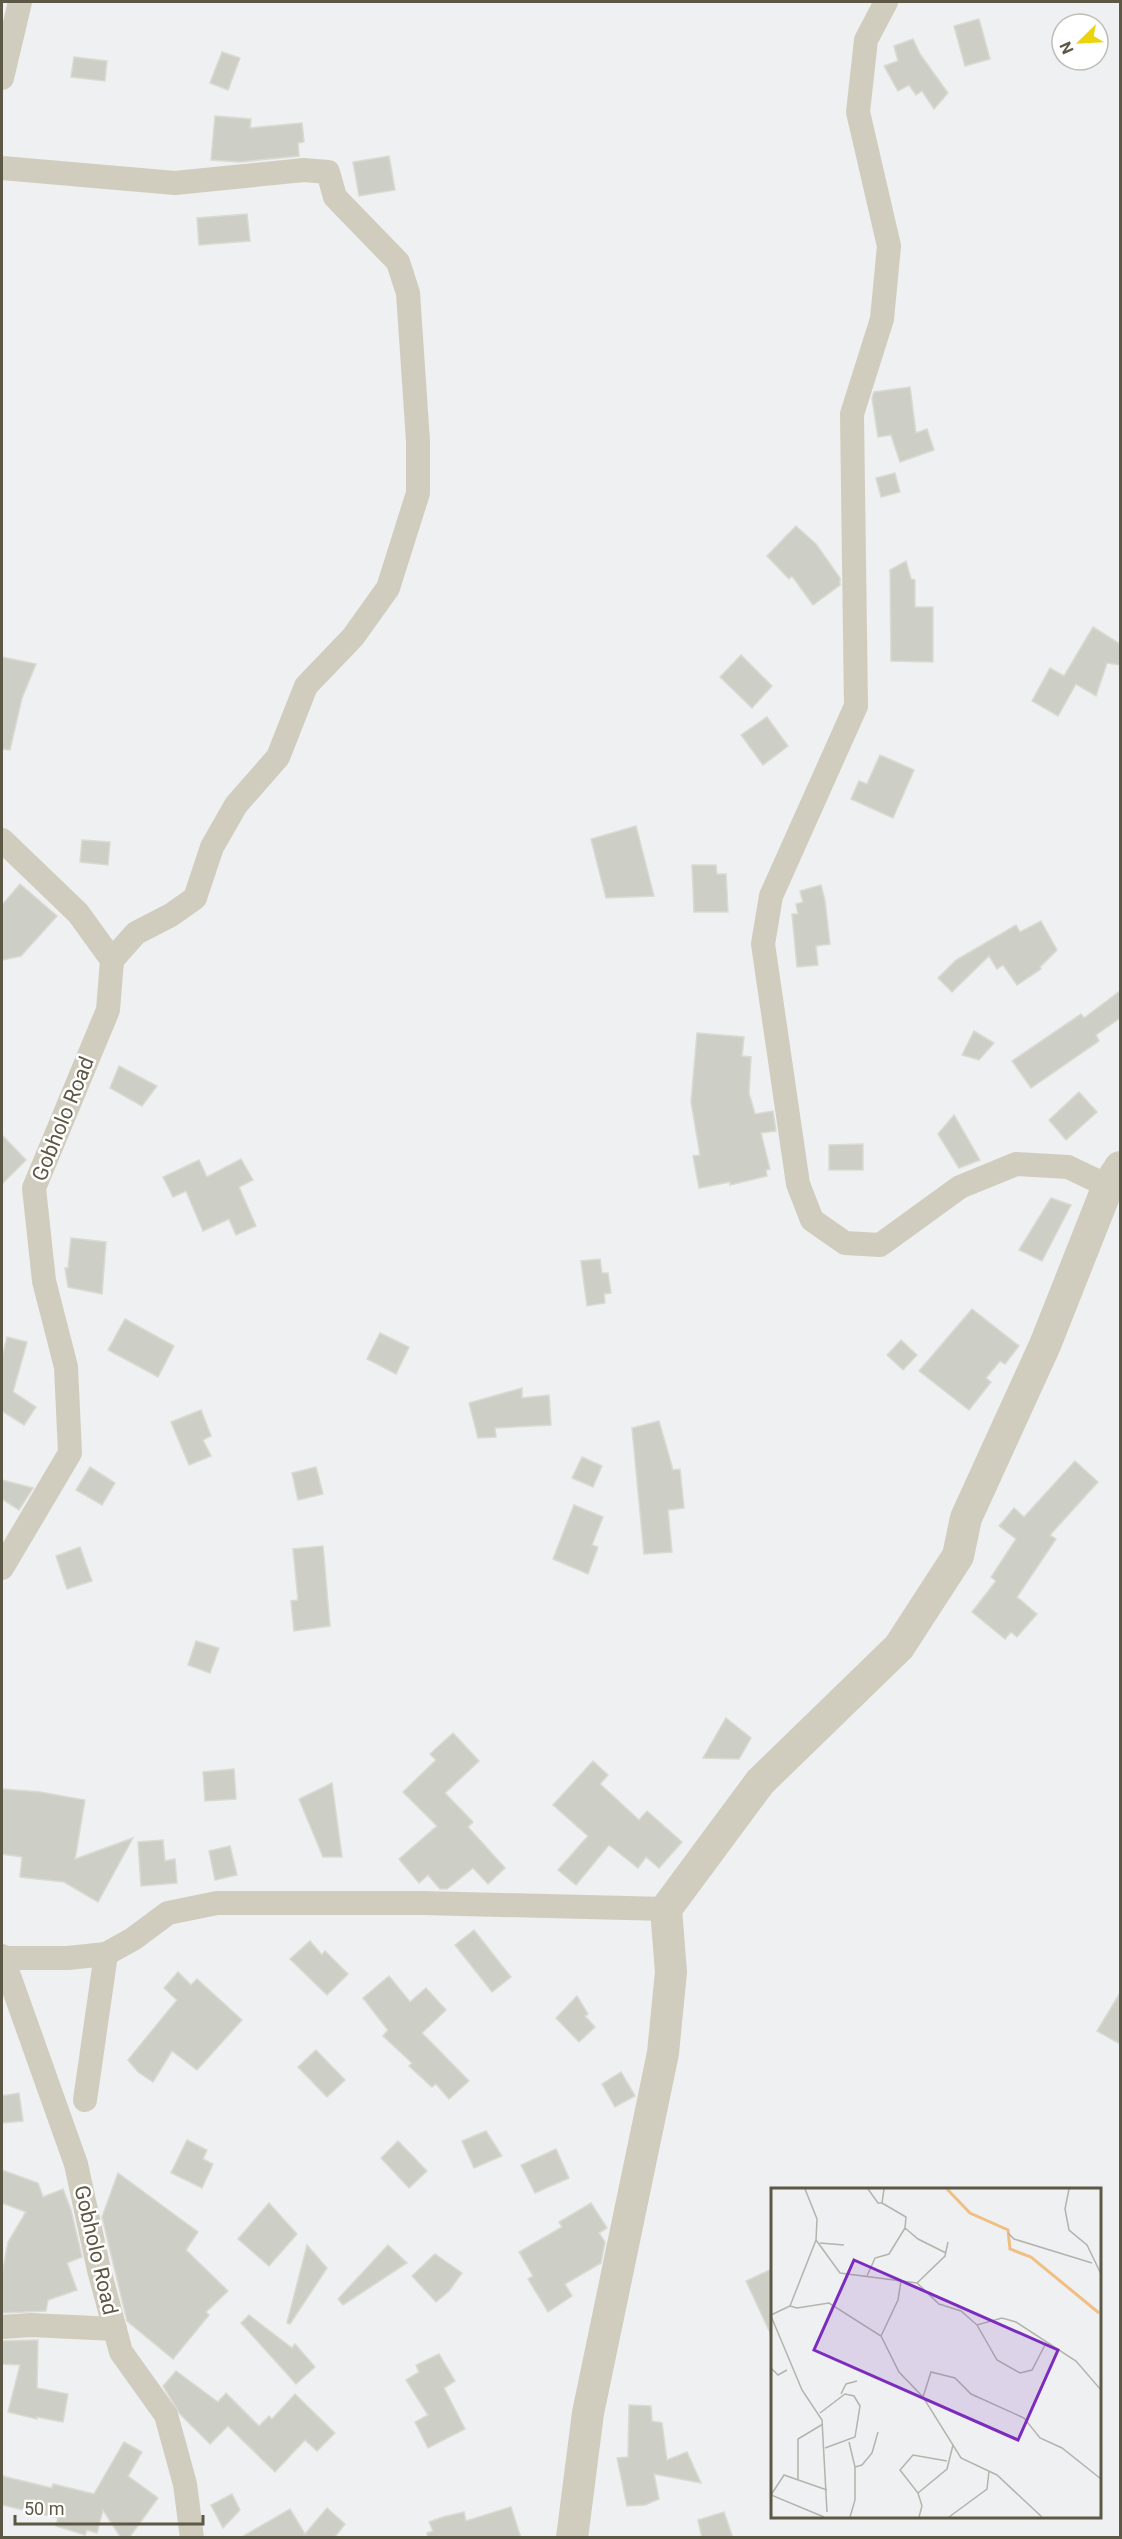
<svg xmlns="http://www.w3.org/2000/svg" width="1122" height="2539" font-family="Roboto,sans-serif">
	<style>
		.building { fill: #cdcec5; stroke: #dadad2; stroke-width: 1.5 }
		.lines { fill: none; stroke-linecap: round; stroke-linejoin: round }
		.minor { stroke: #d1cdbe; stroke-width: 24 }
		.tertiary { stroke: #d1cdbe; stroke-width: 32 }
		.labels { text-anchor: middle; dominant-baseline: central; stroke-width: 5; stroke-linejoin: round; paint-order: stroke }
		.street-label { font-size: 21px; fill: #5d5845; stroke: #fff }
		.inset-river { fill: none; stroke: #f1bf83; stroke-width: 3 }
		.inset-road { fill: none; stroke: #b4b3ac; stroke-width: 1.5 }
		.view { fill: #7b2cbf; fill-opacity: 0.15; stroke: #7b2cbf; stroke-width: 3 }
		.inset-edge { fill: none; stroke: #5d5845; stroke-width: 3 }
	</style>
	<rect width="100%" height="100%" fill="#eef0f1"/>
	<g class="building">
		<path d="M 979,19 L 990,59 L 965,66 L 954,26 Z"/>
		<path d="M 913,39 L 920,54 L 948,93 L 934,109 L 922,91 L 916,95 L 909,85 L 898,91 L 884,66 L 898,61 L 894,46 Z"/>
		<path d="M 222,52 L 240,58 L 228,90 L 210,83 Z"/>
		<path d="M 74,57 L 107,61 L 105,81 L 71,77 Z"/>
		<path d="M 215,116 L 251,119 L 250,128 L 302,123 L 304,142 L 298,143 L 299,156 L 240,162 L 211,160 Z"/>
		<path d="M 389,156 L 395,190 L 359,196 L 353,162 Z"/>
		<path d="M 247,214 L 250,241 L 199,245 L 197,218 Z"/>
		<path d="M 910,387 L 916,433 L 927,429 L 934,450 L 900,462 L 891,435 L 878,437 L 872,398 L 874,392 Z"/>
		<path d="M 895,473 L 900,492 L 881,497 L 876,478 Z"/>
		<path d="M 796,526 L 816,544 L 840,578 L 840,585 L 813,605 L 792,576 L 789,579 L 767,556 Z"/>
		<path d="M 906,561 L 911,579 L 915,580 L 915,607 L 933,607 L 933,662 L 891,661 L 890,570 Z"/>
		<path d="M 1093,627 L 1120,644 L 1120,665 L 1107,663 L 1096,696 L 1076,684 L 1058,716 L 1032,701 L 1050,668 L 1064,676 Z"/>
		<path d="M 741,655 L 772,686 L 752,708 L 720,677 Z"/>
		<path d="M 2,657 L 36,664 L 22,698 L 10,750 L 2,749 Z"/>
		<path d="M 767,717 L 788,746 L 763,765 L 741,735 Z"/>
		<path d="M 880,755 L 914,770 L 893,818 L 851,799 L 859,781 L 867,784 Z"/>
		<path d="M 636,826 L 654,896 L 606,898 L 591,839 Z"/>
		<path d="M 82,840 L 110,842 L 108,865 L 80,862 Z"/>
		<path d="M 692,865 L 716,865 L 717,874 L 726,874 L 728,912 L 694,912 Z"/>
		<path d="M 20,884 L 57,916 L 21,956 L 2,960 L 2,905 Z"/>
		<path d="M 821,885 L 825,901 L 830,944 L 816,946 L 818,965 L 797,967 L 792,914 L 798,914 L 796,904 L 803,902 L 800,891 Z"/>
		<path d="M 1041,921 L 1057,950 L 1040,967 L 1041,969 L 1017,985 L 1003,965 L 997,969 L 989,956 L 952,992 L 938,978 L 956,960 L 1016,925 L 1020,932 Z"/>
		<path d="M 1120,991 L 1120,1018 L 1096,1035 L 1099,1041 L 1031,1088 L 1012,1061 L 1081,1014 L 1084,1018 Z"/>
		<path d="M 974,1031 L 994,1043 L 979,1060 L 962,1055 Z"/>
		<path d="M 697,1033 L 744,1037 L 742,1056 L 751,1057 L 749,1093 L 755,1114 L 773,1111 L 776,1131 L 761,1133 L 770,1169 L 766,1170 L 767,1176 L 730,1185 L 730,1182 L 699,1188 L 693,1156 L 700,1155 L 691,1102 Z"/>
		<path d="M 119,1066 L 157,1086 L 142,1106 L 110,1088 Z"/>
		<path d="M 1079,1092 L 1097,1112 L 1066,1140 L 1049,1120 Z"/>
		<path d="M 954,1115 L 980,1160 L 959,1168 L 938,1134 Z"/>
		<path d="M 2,1135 L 26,1160 L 2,1184 Z"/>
		<path d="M 863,1144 L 863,1170 L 829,1170 L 829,1145 Z"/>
		<path d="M 241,1159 L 253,1180 L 239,1187 L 256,1226 L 236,1235 L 229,1219 L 203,1231 L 186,1191 L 173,1197 L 163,1177 L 199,1160 L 207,1177 Z"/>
		<path d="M 1051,1198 L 1071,1205 L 1042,1261 L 1019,1250 Z"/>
		<path d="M 71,1238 L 106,1242 L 102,1294 L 68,1287 L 65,1268 L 68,1268 Z"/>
		<path d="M 600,1259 L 602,1273 L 608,1273 L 611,1293 L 604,1294 L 605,1303 L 587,1306 L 581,1261 Z"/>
		<path d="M 972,1309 L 1019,1346 L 1005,1364 L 1000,1361 L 986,1378 L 991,1382 L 969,1410 L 919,1371 Z"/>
		<path d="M 125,1319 L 174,1346 L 158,1377 L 108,1350 Z"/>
		<path d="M 380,1333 L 409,1347 L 396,1374 L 367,1359 Z"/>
		<path d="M 7,1337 L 27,1342 L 13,1392 L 36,1407 L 24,1425 L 2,1411 L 2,1358 Z"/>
		<path d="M 901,1340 L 917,1355 L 903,1370 L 887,1355 Z"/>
		<path d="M 522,1388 L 522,1398 L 549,1395 L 551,1425 L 495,1428 L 496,1437 L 478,1438 L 469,1403 Z"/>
		<path d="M 201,1410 L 211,1436 L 203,1440 L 211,1456 L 189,1465 L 171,1422 Z"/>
		<path d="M 659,1421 L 673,1470 L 680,1469 L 684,1508 L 668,1510 L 672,1552 L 644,1554 L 632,1428 Z"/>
		<path d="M 582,1457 L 602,1466 L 593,1487 L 572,1478 Z"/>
		<path d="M 1075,1461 L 1098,1482 L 1050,1535 L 1056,1539 L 1017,1597 L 1037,1614 L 1017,1637 L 1011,1632 L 1005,1639 L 972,1612 L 996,1581 L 991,1577 L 1016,1539 L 999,1526 L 1014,1508 L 1024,1517 Z"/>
		<path d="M 90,1467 L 115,1483 L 102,1505 L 76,1490 Z"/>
		<path d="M 316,1467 L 323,1494 L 298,1500 L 292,1473 Z"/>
		<path d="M 2,1480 L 33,1488 L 19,1510 L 2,1499 Z"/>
		<path d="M 574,1505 L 603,1517 L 592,1545 L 598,1547 L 588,1574 L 553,1559 Z"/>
		<path d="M 323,1546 L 330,1626 L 294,1631 L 291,1601 L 298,1600 L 293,1549 Z"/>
		<path d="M 80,1547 L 92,1581 L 67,1589 L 56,1556 Z"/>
		<path d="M 196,1641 L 219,1648 L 210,1673 L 188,1665 Z"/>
		<path d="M 726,1718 L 751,1738 L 739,1759 L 703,1758 Z"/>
		<path d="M 453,1733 L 479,1761 L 445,1793 L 473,1822 L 468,1827 L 505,1868 L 488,1884 L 473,1868 L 447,1889 L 440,1889 L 428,1875 L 419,1883 L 399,1859 L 437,1826 L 403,1792 L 436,1760 L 430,1754 Z"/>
		<path d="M 593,1761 L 608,1775 L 600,1784 L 639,1820 L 647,1811 L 682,1842 L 659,1868 L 646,1857 L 638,1868 L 609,1845 L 576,1885 L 558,1870 L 588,1836 L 553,1805 Z"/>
		<path d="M 234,1769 L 236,1799 L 205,1801 L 203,1772 Z"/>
		<path d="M 332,1783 L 342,1857 L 323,1857 L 299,1799 Z"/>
		<path d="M 2,1789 L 40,1792 L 85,1800 L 75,1859 L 133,1838 L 98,1902 L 64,1882 L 20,1877 L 22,1857 L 2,1854 Z"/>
		<path d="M 163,1840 L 165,1861 L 175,1859 L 177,1883 L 141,1886 L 138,1842 Z"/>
		<path d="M 230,1846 L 237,1875 L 215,1880 L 209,1851 Z"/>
		<path d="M 474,1930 L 511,1977 L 492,1992 L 455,1945 Z"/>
		<path d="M 310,1941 L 322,1955 L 325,1951 L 348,1974 L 327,1995 L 290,1959 Z"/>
		<path d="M 178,1972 L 191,1985 L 197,1979 L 242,2020 L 197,2070 L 172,2051 L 153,2082 L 138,2072 L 128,2060 L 177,2000 L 164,1988 Z"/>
		<path d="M 389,1976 L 410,2002 L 426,1988 L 446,2010 L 422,2033 L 469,2081 L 449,2099 L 436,2084 L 432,2087 L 409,2066 L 412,2063 L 383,2036 L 388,2030 L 363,1998 Z"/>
		<path d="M 1120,1993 L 1120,2044 L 1097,2031 Z"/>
		<path d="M 577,1996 L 588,2014 L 585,2016 L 595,2027 L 579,2042 L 556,2018 Z"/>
		<path d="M 316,2050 L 345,2080 L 327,2097 L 298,2067 Z"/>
		<path d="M 621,2072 L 635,2096 L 615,2107 L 602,2084 Z"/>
		<path d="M 19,2093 L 23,2121 L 2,2123 L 2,2096 Z"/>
		<path d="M 486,2131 L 502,2156 L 474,2168 L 462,2141 Z"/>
		<path d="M 187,2140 L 207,2150 L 203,2159 L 213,2164 L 202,2188 L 171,2173 Z"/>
		<path d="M 398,2141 L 427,2171 L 409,2188 L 381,2158 Z"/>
		<path d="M 556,2149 L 569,2178 L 535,2193 L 521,2165 Z"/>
		<path d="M 2,2170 L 38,2183 L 43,2197 L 63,2189 L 71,2210 L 82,2257 L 67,2263 L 77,2290 L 48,2300 L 46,2311 L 2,2313 L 2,2274 L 8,2242 L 26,2212 L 2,2203 Z"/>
		<path d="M 118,2173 L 198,2232 L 186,2250 L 228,2291 L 206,2312 L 209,2315 L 173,2359 L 127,2321 L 102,2217 Z"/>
		<path d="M 269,2203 L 297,2234 L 269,2266 L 238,2239 Z"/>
		<path d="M 591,2203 L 607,2228 L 599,2233 L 605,2242 L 601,2263 L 565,2284 L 572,2296 L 548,2312 L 528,2279 L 533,2276 L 519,2252 L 562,2227 L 559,2222 Z"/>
		<path d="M 307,2245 L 327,2268 L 290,2324 L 287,2323 Z"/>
		<path d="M 388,2245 L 407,2263 L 343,2305 L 338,2299 Z"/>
		<path d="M 435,2254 L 462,2273 L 449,2291 L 436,2302 L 412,2276 Z"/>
		<path d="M 772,2269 L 772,2337 L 746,2281 Z"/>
		<path d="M 249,2315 L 292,2348 L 295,2344 L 315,2367 L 296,2384 L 241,2323 Z"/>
		<path d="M 38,2340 L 37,2388 L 68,2394 L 63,2422 L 37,2417 L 37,2419 L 8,2412 L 20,2365 L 2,2364 L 2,2341 Z"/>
		<path d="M 439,2354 L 455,2381 L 444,2388 L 465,2429 L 428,2448 L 415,2422 L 428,2415 L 406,2380 L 419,2372 L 416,2365 Z"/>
		<path d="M 176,2371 L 218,2402 L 226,2393 L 259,2426 L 269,2416 L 272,2419 L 295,2394 L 335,2433 L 317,2451 L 305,2440 L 275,2472 L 228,2426 L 210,2444 L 180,2414 L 163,2386 Z"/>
		<path d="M 629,2405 L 651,2406 L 652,2421 L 662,2423 L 667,2460 L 687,2452 L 701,2483 L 654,2474 L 659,2499 L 645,2505 L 627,2506 L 617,2458 L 628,2457 Z"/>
		<path d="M 124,2442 L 142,2452 L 128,2476 L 158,2498 L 129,2538 L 121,2538 L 103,2510 L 97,2533 L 87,2530 L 85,2535 L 56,2526 L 58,2518 L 2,2505 L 2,2476 L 52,2488 L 53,2484 L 94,2494 Z"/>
		<path d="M 232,2494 L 240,2510 L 223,2528 L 211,2505 Z"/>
		<path d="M 511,2507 L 521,2538 L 428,2538 L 427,2533 L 433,2531 L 429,2522 L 443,2517 L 464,2512 L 466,2521 Z"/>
		<path d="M 327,2508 L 345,2524 L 334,2538 L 240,2538 L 290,2509 L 305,2534 Z"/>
		<path d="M 724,2512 L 733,2538 L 702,2538 L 698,2520 Z"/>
	</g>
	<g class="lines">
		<g class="minor">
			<path d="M 886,2 L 866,40 L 858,112 L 889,246 L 882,319 L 852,414 L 856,706 L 771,896 L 763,944 L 798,1184 L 812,1220 L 845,1243 L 880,1245 L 960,1187 L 1016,1164 L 1068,1167 L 1108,1186"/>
			<path d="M 2,78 L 20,2"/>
			<path d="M 2,168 L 175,183 L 304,170 L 328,172 L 335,197 L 398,262 L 408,293 L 418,441 L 418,493 L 388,588 L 353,637 L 306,686 L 278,757 L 236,805 L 212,847 L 195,898 L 171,915 L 136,933 L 112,960"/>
			<path d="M 2,840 L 78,913 L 112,960 L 108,1010 L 34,1188 L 44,1281 L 66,1367 L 70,1453 L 2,1568"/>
			<path d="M 2,1956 L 76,2164 L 99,2270 L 121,2352 L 166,2415 L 185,2484 L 192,2538"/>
			<path d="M 2,1958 L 68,1958 L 106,1954 L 133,1939 L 168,1913 L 217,1903 L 422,1903 L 666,1909"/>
			<path d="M 85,2100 L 106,1954"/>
			<path d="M 2,2327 L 31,2325 L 115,2329"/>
		</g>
		<path class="tertiary" d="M 572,2538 L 588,2413 L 663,2053 L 671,1972 L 666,1909 L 760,1782 L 899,1647 L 958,1556 L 966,1518 L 1045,1345 L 1108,1186 L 1120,1167"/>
	</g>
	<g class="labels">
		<g class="street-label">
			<text transform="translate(63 1119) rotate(-68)">Gobholo Road</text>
			<text transform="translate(96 2250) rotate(77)">Gobholo Road</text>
		</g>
	</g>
	<g transform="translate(771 2188)">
		<rect width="330" height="330" fill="#eef0f1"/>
		<path class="inset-river" d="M 176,1 L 199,25 L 237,42 L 239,61 L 260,69 L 328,125"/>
		<path class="inset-road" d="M 97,1 L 107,15 L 111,15 L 113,1M 298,1 L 294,21 L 298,42 L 316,57 L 330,86M 111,15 L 135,29 L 134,40 L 147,51 L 175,65M 237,45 L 243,51 L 321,75M 45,52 L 69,85 L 146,95 L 168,116 L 190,123 L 206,137 L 231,130 L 245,134 L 305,173 L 330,202M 49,55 L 73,57M 96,88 L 104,70 L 118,66 L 134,40M 146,95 L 174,68 L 177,54M 19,118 L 26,120 L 58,115 L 110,148 L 128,184 L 152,209 L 190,270 L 226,287 L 271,329M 0,127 L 19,118 L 45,52 L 46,31 L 34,1M 0,128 L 31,202 L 51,232 L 56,324M 206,137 L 226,172 L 249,185 L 261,182 L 275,155M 110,148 L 127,112 L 130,93M 0,180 L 7,187 L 16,182M 70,206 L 75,196 L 86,193M 152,209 L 160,184 L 184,190 L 200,206 L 253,230 L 269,250 L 291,260 L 330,291M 49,225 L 74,206 L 83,208 L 89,218 L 84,249 L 54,260M 78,254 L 84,279 L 84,312 L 79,329M 84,279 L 91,277 L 101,265 L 107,244M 27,292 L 27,251 L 52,236M 147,305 L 176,281 L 182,257M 53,329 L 0,307 L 13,287 L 56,302M 148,329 L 151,318 L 147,305 L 129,282 L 142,267 L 176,273M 178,329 L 216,301 L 218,283"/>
		<path class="view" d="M 83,72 L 287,162 L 247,252 L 43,162 Z"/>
		<rect width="330" height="330" class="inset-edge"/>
	</g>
	<rect width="1122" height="2539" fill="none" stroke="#5d5845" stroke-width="6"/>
	<g transform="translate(1080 42) rotate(246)"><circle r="28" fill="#ffffff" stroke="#bebcb5" stroke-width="1.5"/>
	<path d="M0-4.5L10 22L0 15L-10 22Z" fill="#ebd40e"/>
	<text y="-9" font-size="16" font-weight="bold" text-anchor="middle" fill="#5d5845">N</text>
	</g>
	<path d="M15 2515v9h188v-9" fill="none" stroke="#5d5845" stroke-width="3"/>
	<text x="24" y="2515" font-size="18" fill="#5d5845" stroke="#ffffff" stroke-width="4.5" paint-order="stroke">50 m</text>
</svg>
